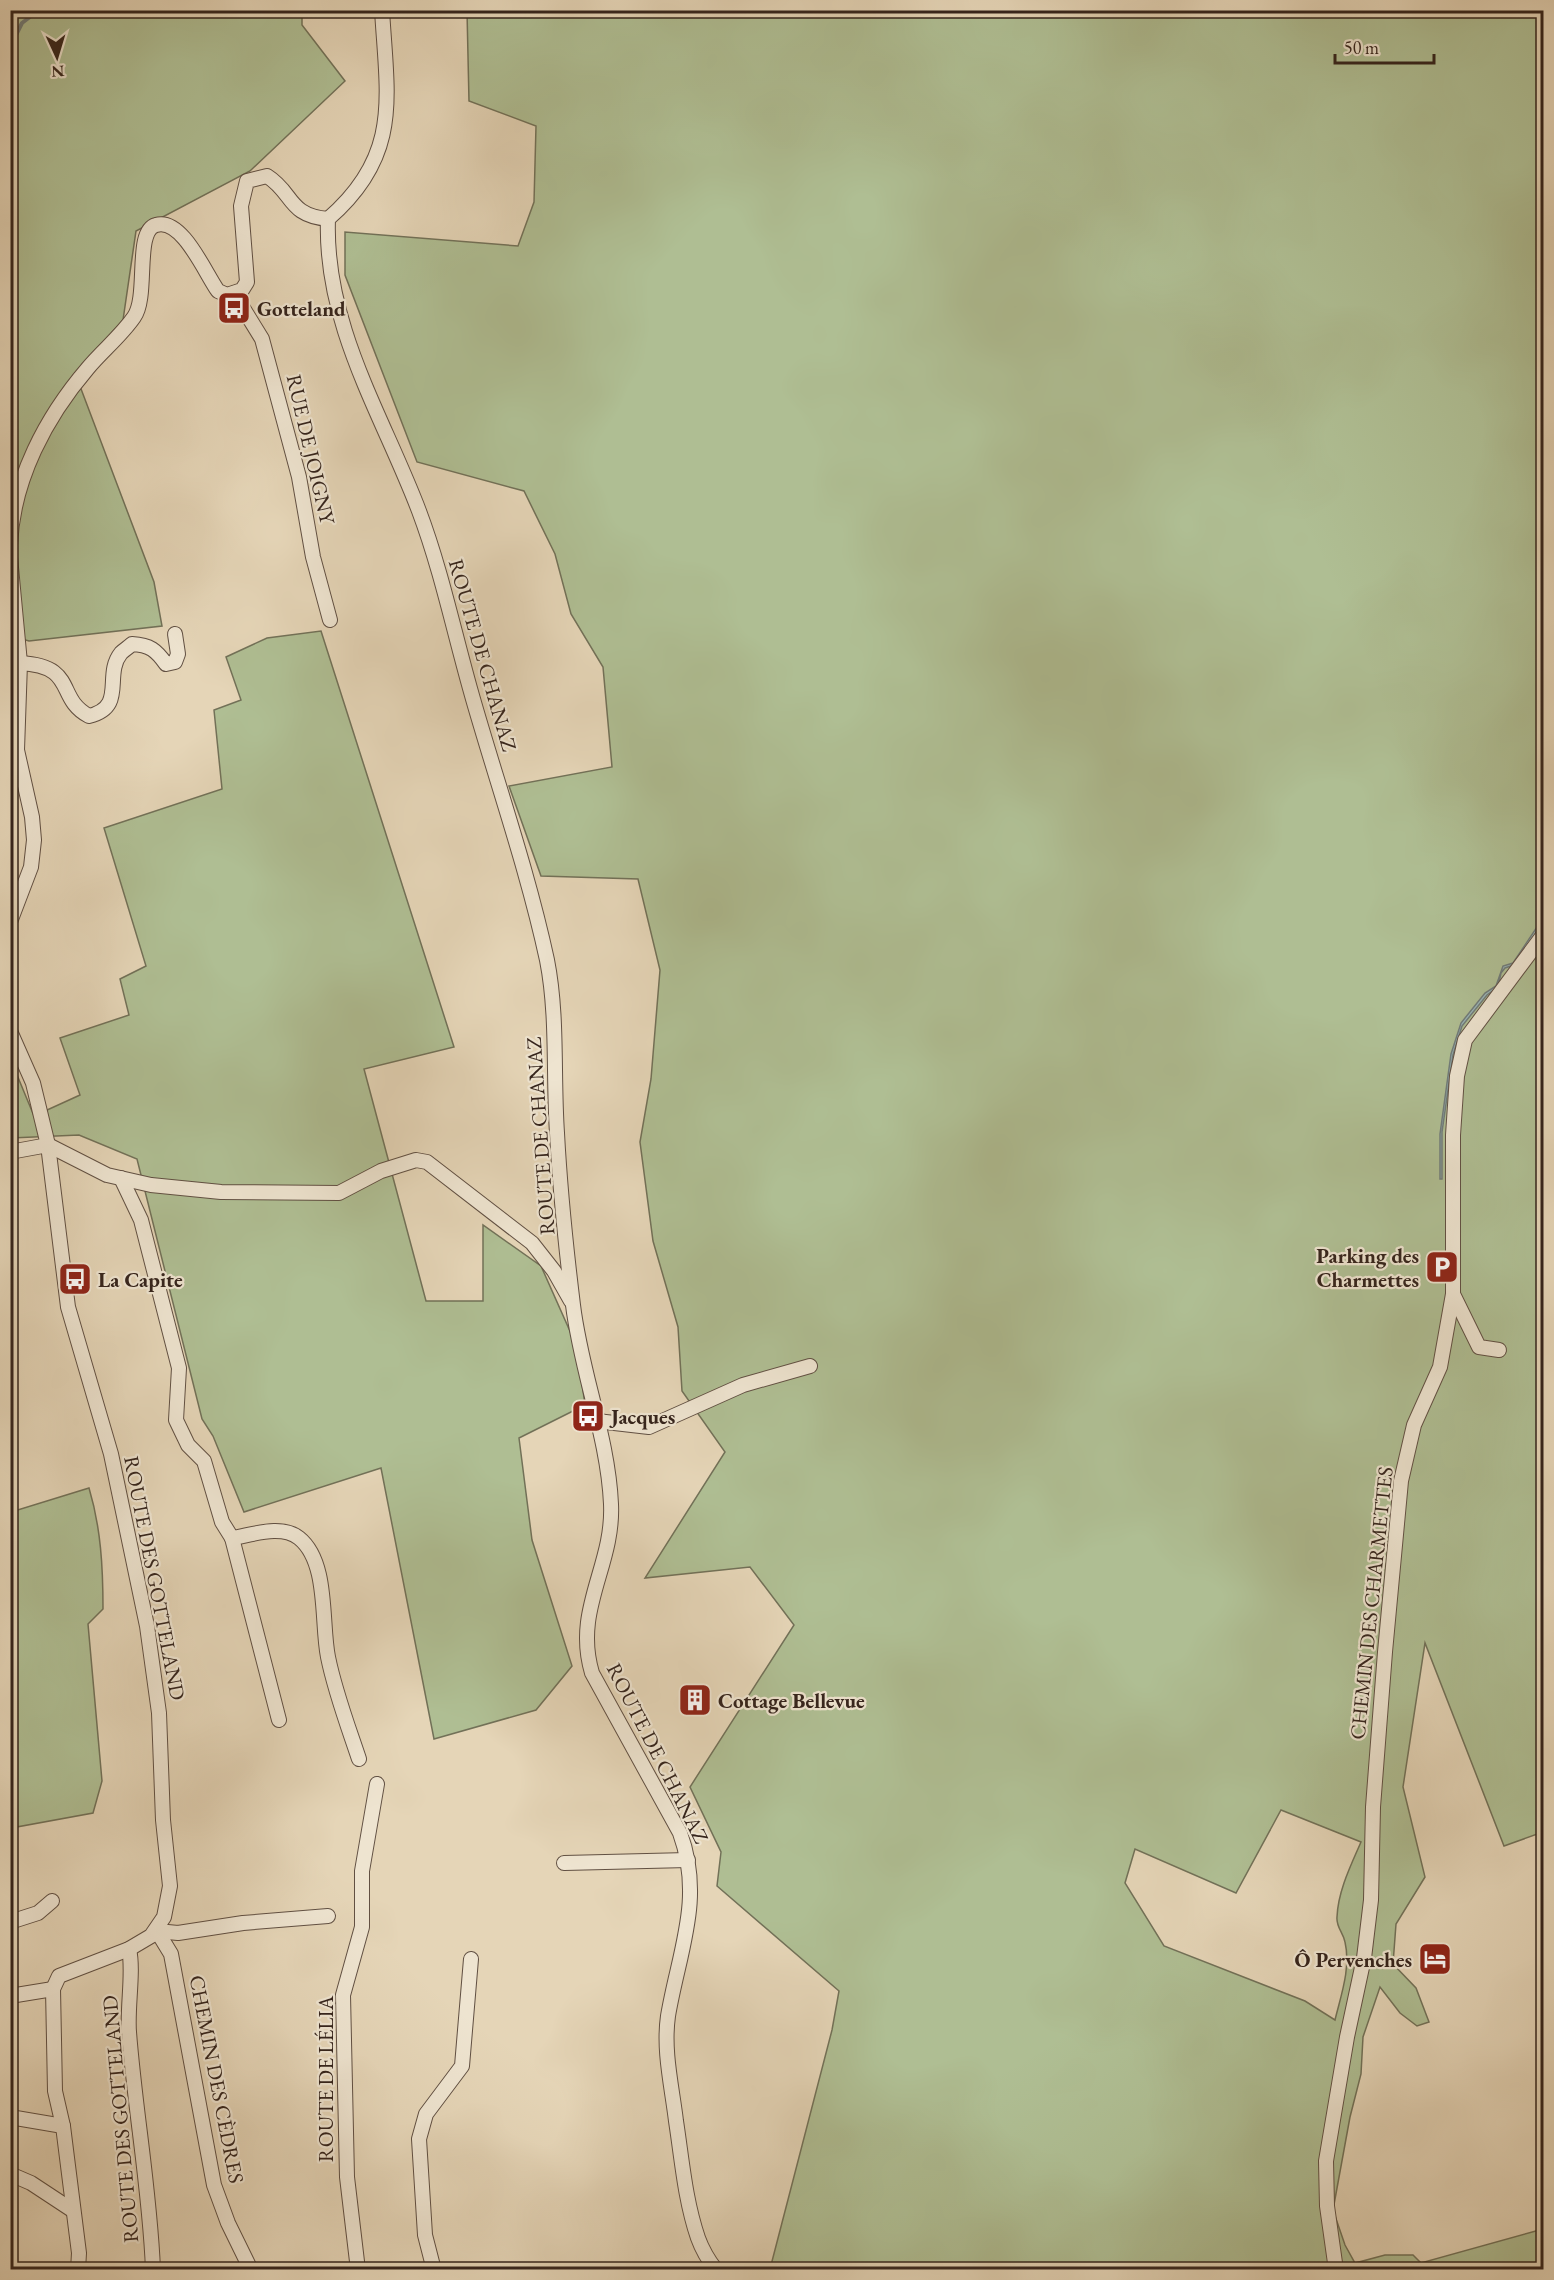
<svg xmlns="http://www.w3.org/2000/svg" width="1554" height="2280" font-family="'EB Garamond',serif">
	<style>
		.green { fill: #afbe93; stroke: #727158; stroke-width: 1.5; fill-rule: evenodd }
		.water { fill: #99b6b8; stroke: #717c7a; stroke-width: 1.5 }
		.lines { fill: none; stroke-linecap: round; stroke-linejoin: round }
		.stream { stroke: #717c7a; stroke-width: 4 }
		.minor-casing { stroke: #615043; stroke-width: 16 }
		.minor { stroke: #eee4d0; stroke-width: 14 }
		.labels { text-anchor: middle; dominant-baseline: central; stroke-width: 4.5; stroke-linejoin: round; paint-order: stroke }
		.poi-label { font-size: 21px; font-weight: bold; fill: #35241c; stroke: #eee4d0; text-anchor: start }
		.street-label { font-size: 21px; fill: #35241c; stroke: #eee4d0 }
	</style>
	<rect width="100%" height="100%" fill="#e5d5b7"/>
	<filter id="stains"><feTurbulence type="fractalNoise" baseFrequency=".00333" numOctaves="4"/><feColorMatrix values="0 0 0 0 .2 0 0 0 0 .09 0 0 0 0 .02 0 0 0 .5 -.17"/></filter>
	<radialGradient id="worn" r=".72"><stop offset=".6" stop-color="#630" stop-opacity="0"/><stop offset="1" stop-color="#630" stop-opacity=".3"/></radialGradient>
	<g class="green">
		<path d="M 10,11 L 302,11 L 302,25 L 345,81 L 250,171 L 136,231 L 123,320 L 75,373 L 154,582 L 162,626 L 29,641 L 11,636 Z"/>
		<path d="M 467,11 L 1543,11 L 1543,1832 L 1504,1846 L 1425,1643 L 1403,1787 L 1425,1877 L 1396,1924 L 1393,1964 L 1416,1988 L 1429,2022 L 1417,2026 L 1400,2013 L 1380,1987 L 1363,2037 L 1361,2074 L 1350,2117 L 1333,2210 L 1345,2245 L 1355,2263 L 1385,2255 L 1413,2255 L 1421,2263 L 1543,2229 L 1543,2269 L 770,2269 L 832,2030 L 839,1991 L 717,1886 L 721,1852 L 690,1787 L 794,1625 L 750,1567 L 645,1578 L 725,1452 L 682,1391 L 678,1327 L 653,1241 L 640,1142 L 651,1079 L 660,970 L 638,879 L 541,876 L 509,786 L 612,767 L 603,667 L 571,614 L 555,554 L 524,491 L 417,462 L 345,275 L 345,232 L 518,246 L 534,202 L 536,126 L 469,101 ZM 1281,1810 L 1361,1842 C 1351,1865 1338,1891 1337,1917 C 1336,1927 1343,1932 1345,1942 C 1351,1968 1341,1995 1335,2020 L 1305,2001 L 1164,1946 L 1125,1883 L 1135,1849 L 1236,1893 Z"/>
		<path d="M 321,631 L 454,1047 L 364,1069 L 426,1301 L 483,1301 L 483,1225 L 541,1266 L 577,1347 L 585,1405 L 519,1438 L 532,1540 L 572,1666 L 536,1710 L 434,1739 L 381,1468 L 244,1512 L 213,1436 L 202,1419 L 137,1159 L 79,1135 L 11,1138 L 10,1058 L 34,1116 L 80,1095 L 60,1038 L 129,1015 L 120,979 L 146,966 L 104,828 L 222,789 L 214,710 L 241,700 L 226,657 L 267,638 Z"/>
		<path d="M 89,1488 C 101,1528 103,1568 103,1609 L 88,1624 L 102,1781 L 93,1813 L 11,1828 L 11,1512 Z"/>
	</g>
	<path class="water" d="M 1543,918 L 1541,926 L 1514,965 L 1505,968 L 1501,973 L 1498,987 L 1487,995 L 1462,1026 L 1453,1055 L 1442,1132 L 1442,1179 L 1440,1179 L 1440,1134 L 1451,1054 L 1461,1023 L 1485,993 L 1496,986 L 1503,966 L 1513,963 Z"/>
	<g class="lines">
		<path class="stream" d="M 10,47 L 22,23 L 39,10"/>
		<defs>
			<g id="minor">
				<path d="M 382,10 C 387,97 402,155 328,219 C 324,325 383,416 419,511 C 442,572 455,637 473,699 C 498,786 528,872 547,960 C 558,1016 553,1075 557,1133 C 560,1190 566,1248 573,1305 C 581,1372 608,1437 611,1504 C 614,1566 573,1609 592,1673 L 680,1833 C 704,1899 679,1951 668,2016 C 663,2051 672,2087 676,2121 C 682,2160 685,2200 698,2238 C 702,2249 709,2261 716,2270"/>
				<path d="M 235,295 L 262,339 L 299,477 L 313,557 L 330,620"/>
				<path d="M 10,545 C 13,479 46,417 88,368 C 102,351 121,336 134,317 C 149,296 134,231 156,225 C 182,217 205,273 218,291 L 227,295 L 242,290 L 247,282 L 241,206 L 247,181 L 267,176 C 294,193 287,215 328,219"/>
				<path d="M 10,557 L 20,663 L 17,750 L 32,817 L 34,840 L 31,867 L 10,922"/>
				<path d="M 20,663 C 78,666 55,698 89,716 C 127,707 103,675 121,653 C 124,650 129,647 132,644 C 150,645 156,650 166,664 L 175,662 L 178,654 L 175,634"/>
				<path d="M 10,1031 L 33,1083 L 48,1145 L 68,1307 L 111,1454 L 147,1626 L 159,1713 L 163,1820 L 170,1886 L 164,1917 L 151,1936 L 129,1949 L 59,1976 L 53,1989 L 55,2091 L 63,2126 L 79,2253 L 78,2270"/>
				<path d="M 10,1152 L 48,1145 L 107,1175 L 151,1185 L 221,1192 L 339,1193 L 381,1171 L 416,1160 L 427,1162 L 532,1243 L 554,1271 L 571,1301"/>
				<path d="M 121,1178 L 141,1220 L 179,1368 L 176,1420 L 188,1445 L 204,1461 L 222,1522 L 232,1538 C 252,1535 281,1524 299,1538 C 329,1562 321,1623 328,1657 C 335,1692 348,1726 359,1759"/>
				<path d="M 1453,1294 L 1479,1347 L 1499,1350"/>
				<path d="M 597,1421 L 649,1427 L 743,1385 L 810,1366"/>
				<path d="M 232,1538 L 279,1720"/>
				<path d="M 564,1863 L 688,1860"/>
				<path d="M 10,1922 L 38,1913 L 52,1901"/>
				<path d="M 157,1931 L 171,1954 L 214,2185 L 228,2223 L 251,2270"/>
				<path d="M 157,1931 L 178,1933 L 243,1923 L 328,1916"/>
				<path d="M 129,1949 C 134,1971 127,2007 129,2032 C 135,2111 150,2190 153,2270"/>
				<path d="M 10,1996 L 53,1989"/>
				<path d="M 10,2117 L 63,2126"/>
				<path d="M 10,2174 L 31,2183 L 72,2210"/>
				<path d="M 358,2270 L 347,2177 L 343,1995 L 362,1927 L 362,1871 L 377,1784"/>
				<path d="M 434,2270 L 425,2235 L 419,2139 L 426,2114 L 462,2066 L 471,1959"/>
				<path d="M 1336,2270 L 1327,2206 L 1326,2161 L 1347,2037 L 1364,1958 L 1371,1900 L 1373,1807 L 1385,1652 L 1401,1481 L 1414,1425 L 1440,1367 L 1453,1294 L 1453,1135 L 1457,1076 L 1465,1040 L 1544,934"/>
			</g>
		</defs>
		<use href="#minor" class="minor-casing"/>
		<use href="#minor" class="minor"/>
	</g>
	<defs>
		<symbol id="bus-square" viewBox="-11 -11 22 22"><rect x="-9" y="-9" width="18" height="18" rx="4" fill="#8f2418" stroke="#eee4d0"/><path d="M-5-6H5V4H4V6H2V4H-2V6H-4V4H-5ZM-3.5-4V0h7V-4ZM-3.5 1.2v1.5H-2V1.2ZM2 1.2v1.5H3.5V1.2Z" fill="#fff"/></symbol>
		<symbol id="parking-square" viewBox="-11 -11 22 22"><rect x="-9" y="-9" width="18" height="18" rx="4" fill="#8f2418" stroke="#eee4d0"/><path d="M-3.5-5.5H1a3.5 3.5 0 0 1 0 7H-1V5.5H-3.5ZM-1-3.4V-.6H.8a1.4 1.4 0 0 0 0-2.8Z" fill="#fff"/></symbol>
		<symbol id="building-square" viewBox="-11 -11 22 22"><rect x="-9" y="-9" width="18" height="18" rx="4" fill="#8f2418" stroke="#eee4d0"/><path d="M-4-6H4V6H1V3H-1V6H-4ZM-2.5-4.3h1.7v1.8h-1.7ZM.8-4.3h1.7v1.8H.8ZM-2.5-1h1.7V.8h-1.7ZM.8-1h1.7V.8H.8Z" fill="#fff"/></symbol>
		<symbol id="hotel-square" viewBox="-11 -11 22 22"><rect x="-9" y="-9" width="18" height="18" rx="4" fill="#8f2418" stroke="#eee4d0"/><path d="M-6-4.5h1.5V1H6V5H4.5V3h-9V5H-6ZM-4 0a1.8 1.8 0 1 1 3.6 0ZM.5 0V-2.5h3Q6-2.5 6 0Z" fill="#fff"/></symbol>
	</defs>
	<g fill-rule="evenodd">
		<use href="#bus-square" x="215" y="289" width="38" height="38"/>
		<use href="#parking-square" x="1423" y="1248" width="38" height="38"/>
		<use href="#bus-square" x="56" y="1260" width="38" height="38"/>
		<use href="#bus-square" x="569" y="1397" width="38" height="38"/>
		<use href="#building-square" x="676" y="1681" width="38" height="38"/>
		<use href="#hotel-square" x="1416" y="1940" width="38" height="38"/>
	</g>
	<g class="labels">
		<g class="poi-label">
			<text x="257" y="308">Gotteland</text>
			<text x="1419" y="1255" text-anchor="end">Parking des<tspan x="1419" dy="24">Charmettes</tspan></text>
			<text x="98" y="1279">La Capite</text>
			<text x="611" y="1416">Jacques</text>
			<text x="718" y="1700">Cottage Bellevue</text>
			<text x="1412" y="1959" text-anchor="end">Ô Pervenches</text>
		</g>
		<g class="street-label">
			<text transform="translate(311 449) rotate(77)">RUE DE JOIGNY</text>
			<text transform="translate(483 655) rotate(74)">ROUTE DE CHANAZ</text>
			<text transform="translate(540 1136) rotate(-94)">ROUTE DE CHANAZ</text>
			<text transform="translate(155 1578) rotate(79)">ROUTE DES GOTTELAND</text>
			<text transform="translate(1371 1603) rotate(-84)">CHEMIN DES CHARMETTES</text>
			<text transform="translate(658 1753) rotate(63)">ROUTE DE CHANAZ</text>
			<text transform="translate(217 2079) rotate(79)">CHEMIN DES CÈDRES</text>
			<text transform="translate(325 2079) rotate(-90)">ROUTE DE LÉLIA</text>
			<text transform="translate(120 2119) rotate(-95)">ROUTE DES GOTTELAND</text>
		</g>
	</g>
	<rect width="1554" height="2280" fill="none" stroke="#e5d5b7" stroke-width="36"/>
	<rect x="12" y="12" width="1530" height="2256" fill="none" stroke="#35241c" stroke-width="3"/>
	<rect x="18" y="18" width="1518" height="2244" fill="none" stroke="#35241c" stroke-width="1.5"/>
	<g transform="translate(57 57) rotate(176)" stroke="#eee4d0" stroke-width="4.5" paint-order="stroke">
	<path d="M0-4.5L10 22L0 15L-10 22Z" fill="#35241c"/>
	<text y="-9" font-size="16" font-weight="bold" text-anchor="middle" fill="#35241c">N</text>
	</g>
	<path d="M1335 54v9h99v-9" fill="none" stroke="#35241c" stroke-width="3"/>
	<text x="1344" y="54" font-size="18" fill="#35241c" stroke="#eee4d0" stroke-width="4.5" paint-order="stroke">50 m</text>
	<rect width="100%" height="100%" filter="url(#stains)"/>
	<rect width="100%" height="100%" fill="url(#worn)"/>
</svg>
